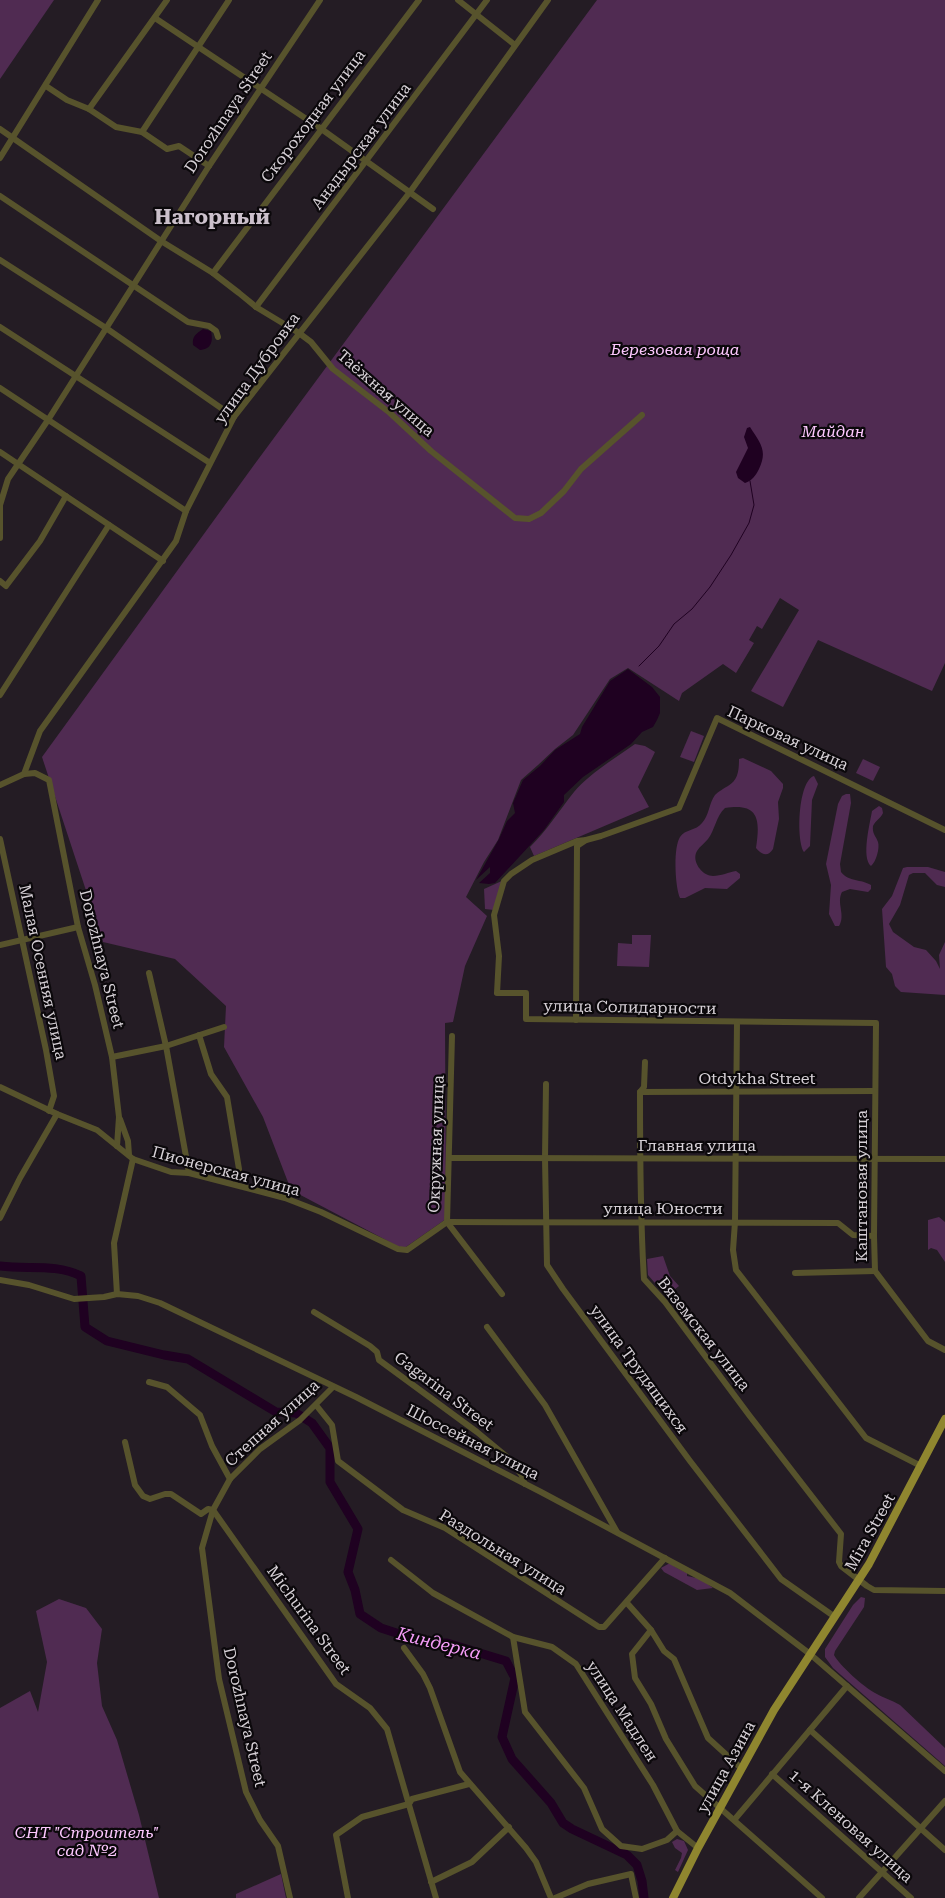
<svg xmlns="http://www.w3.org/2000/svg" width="945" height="1898" font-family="'Roboto Serif',serif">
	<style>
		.green { fill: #502b52 }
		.water { fill: #1f0121 }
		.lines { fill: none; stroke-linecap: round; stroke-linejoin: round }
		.stream { stroke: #1f0121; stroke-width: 1 }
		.river { stroke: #1f0121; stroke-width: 9 }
		.minor { stroke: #57532c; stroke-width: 6 }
		.major { stroke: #8f862f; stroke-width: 8 }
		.labels { text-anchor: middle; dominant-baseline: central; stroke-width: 4.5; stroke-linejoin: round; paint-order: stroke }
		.street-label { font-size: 16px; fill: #d6d0d6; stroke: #0b080b }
		.park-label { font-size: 16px; font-style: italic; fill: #fec8ff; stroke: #0b080b }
		.water-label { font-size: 18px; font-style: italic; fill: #f59cf8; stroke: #0b080b }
		.district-label { font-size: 21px; font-weight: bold; fill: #cbc0cb; stroke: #0b080b }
	</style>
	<rect width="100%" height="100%" fill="#241c24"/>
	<g class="green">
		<path d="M 0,0 L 54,0 L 0,79 Z"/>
		<path d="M 597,0 L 945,0 L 945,663 L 932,691 L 818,640 L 783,707 L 751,691 L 799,610 L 780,598 L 762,629 L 757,626 L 749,640 L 754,643 L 736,673 L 723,664 L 682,693 L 679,701 L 628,668 L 610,679 L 573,735 L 555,749 L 538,765 L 521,780 L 498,840 L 484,862 L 466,897 L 487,916 L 465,966 L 453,1022 L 445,1023 L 446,1219 L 403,1249 L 291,1190 L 263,1117 L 224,1047 L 226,1006 L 175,959 L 103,942 L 42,757 L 254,465 Z"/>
		<path d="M 691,731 L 704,736 L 694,762 L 680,757 Z"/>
		<path d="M 635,744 L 645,746 L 655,752 L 638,787 L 649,807 L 534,856 L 530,847 C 547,830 559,811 574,792 C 590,773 614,759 635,744 Z"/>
		<path d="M 743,758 L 771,771 L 783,784 L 783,788 L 778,802 L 779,819 L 773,849 C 768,857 762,855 756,848 C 760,821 760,802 725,808 C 716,816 715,830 708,839 C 705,843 700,846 697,851 C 691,861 702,876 713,876 C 721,876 729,872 736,871 L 740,874 L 740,878 L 727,889 L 705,888 L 685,898 L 680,898 C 675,887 673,848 680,837 C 685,829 696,831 702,823 C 709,816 709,803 715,795 C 719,791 723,789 728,786 C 738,780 739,771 739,759 Z"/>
		<path d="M 863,759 L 880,767 L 873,781 L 856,773 Z"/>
		<path d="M 814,776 L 818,784 L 812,800 L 810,846 L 804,852 C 796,840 798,781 814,776 Z"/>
		<path d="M 846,794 L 850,794 L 851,803 L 840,864 L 841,872 C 849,882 861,879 871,885 L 871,889 L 868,892 L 850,889 L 842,892 C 836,903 846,915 839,926 L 835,926 L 829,914 L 831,885 L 826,864 L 838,804 L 842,796 Z"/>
		<path d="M 879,806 L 882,808 L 883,813 C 881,818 875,821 873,826 C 872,834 876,836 878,842 C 880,848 876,862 871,866 C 861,858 870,823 872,811 Z"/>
		<path d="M 907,867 L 928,867 L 945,872 L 945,887 L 937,885 L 925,873 L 913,873 L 909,875 L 900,905 L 889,924 L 893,932 L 914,947 L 926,950 L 936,961 L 940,969 L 939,955 L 945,942 L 945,995 L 901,992 L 895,986 L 892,974 L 886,967 L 882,909 L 892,896 L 903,868 Z"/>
		<path d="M 504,880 L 494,910 L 485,909 L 484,889 Z"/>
		<path d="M 632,935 L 651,935 L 649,967 L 617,966 L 618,943 L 632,944 Z"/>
		<path d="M 939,1217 L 945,1222 L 945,1262 L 937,1250 L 931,1248 L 928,1250 L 928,1220 Z"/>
		<path d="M 663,1256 L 670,1276 L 679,1286 L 666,1296 L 648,1275 L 647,1259 Z"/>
		<path d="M 670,1563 L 677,1568 L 687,1573 L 687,1576 L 701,1579 L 713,1588 L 697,1590 L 664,1572 L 661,1568 Z"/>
		<path d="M 861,1597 L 865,1598 L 864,1607 L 835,1651 L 834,1655 C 839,1665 865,1688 875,1693 C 883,1698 892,1700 900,1705 L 945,1748 L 945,1766 L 833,1668 L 825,1657 L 825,1649 L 853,1605 Z"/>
		<path d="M 59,1599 L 86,1608 L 102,1629 L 97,1663 L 102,1706 L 117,1740 L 139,1815 L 159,1898 L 0,1898 L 0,1708 L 30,1691 L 38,1712 L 47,1662 L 36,1611 Z"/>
		<path d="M 677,1839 L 684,1841 L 688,1850 L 678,1872 L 675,1870 L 681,1858 L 682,1853 L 675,1848 L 672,1842 Z"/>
		<path d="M 281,1874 L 286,1898 L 236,1898 L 236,1894 Z"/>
	</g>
	<g class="water">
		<path d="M 203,329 L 211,331 C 213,341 212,349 200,350 L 193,345 C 192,336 196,334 203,329 Z"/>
		<path d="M 750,427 C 760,443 768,450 759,469 C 756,475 752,481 745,483 L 738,478 L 736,472 L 748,448 L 744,437 L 747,428 Z"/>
		<path d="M 628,669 L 652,687 L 660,697 L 660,713 L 657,720 L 653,727 L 642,732 L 631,744 L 583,777 L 564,795 L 564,802 L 544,830 L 495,883 L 489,884 L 479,883 L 490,873 L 490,867 L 476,880 L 499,839 L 507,821 L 515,813 L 513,803 L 523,780 L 540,766 L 555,750 L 580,734 L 582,727 L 610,681 Z"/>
	</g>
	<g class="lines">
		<path class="stream" d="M 639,666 L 659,646 L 674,624 L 692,609 L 710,587 L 731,555 L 749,523 L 754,505 L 750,481"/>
		<path class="river" d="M 0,1266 C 27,1270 55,1263 81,1276 L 85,1327 L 107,1341 L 164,1355 L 188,1359 L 276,1412 L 296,1413 L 312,1423 L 330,1448 L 330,1482 L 358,1529 L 348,1572 L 355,1590 L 360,1614 L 381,1628 L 427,1643 L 447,1643 L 506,1661 L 515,1678 L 502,1737 L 512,1759 L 551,1803 L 563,1823 L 572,1829 L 627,1855 L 637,1865 L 642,1881 L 644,1898"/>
		<g class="minor">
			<path d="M 458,0 L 515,45"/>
			<path d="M 155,18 L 320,128 L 433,209"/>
			<path d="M 46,86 L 67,100 L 89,109 L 116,127 L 142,132 L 167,149 L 179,146 L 209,166"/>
			<path d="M 89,109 L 167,0"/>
			<path d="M 0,129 L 161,241 L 213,273 L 239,293 L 256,307 L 299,333 L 311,342 L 333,369 L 390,413 L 431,451 L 515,518 L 529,519 L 541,513 L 564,491 L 581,469 L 642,415"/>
			<path d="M 142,132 L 229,0"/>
			<path d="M 0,158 L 98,0"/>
			<path d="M 0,196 L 188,322 L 209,326 L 216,331 L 218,337"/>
			<path d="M 0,260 L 106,328 L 234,417"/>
			<path d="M 213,273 L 419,0"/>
			<path d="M 256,307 L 487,0"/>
			<path d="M 0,327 L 210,463"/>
			<path d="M 0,388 L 186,511"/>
			<path d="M 0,452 L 163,561"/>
			<path d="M 0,538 L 0,505 L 8,479 L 48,420 L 209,166 L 320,0"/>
			<path d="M 0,581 L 6,586 L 40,541 L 66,496"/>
			<path d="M 0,695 L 109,525"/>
			<path d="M 24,774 L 40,731 L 176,541 L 186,511 L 234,417 L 410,192 L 548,0"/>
			<path d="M 0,785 L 24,774 L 35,773 L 49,780 L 78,927 L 95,985 L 112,1057 L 119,1117 L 117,1146"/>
			<path d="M 0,839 L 46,1050 L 54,1096 L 49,1111"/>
			<path d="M 586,840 L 577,841 L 532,860 L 511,874 L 504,881 L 494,915 L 499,956 L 497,993 L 526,993 L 526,1019 L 876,1023 L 874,1236 L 875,1271 L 928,1341 L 945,1350"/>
			<path d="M 0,945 L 78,927"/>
			<path d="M 149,973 L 166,1046 L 189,1173"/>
			<path d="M 576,1020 L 577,846 L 586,840 L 601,836 L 679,808 L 717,718 L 945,830"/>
			<path d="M 737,1022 L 735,1222 L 733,1250 L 736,1270 L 866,1438 L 921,1466"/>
			<path d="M 199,1035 L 211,1074 L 227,1097 L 239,1169"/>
			<path d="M 452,1036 L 447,1222 L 502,1294"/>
			<path d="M 112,1057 L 166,1046 L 224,1027"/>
			<path d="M 645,1062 L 644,1087 L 640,1092 C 640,1155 640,1217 644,1279 L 665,1302 L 749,1415 L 841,1534 L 839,1562 L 841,1566 L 867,1586 L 874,1590 L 945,1591"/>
			<path d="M 546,1084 L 545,1158 L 547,1265 L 563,1289 L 690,1461 L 781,1579 L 835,1617"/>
			<path d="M 0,1087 L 57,1114 L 97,1130 L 133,1159 L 171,1172 L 189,1173 L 285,1198 L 321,1212 L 398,1249 L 407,1250 L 447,1222"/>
			<path d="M 640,1092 L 875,1091"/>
			<path d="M 120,1119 L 128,1141 L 129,1155"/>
			<path d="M 450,1158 L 945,1159"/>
			<path d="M 0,1218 L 20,1178 L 57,1114"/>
			<path d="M 447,1222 L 838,1223 L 853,1235 L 874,1236"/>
			<path d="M 795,1273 L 875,1271"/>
			<path d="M 0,1280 L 29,1285 L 74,1299 L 104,1297 L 117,1294 L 138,1296 L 160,1303 L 356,1397 L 541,1492 L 730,1593 L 810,1654 L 945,1771"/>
			<path d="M 117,1294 L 114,1243 L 133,1159"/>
			<path d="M 314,1312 L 370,1346 L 377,1352 L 379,1360 L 477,1432 L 506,1456 L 521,1474 L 525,1484"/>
			<path d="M 487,1327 L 545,1405 L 617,1532"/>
			<path d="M 149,1382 L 167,1387 L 200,1415 L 212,1446 L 230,1479"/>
			<path d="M 316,1405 L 332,1425 L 338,1461 L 403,1510 L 445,1528 L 599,1627 L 604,1627 L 665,1558"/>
			<path d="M 125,1442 L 135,1485 L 143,1496 L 150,1499 L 165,1494 L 171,1494 L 201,1514 L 208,1509 L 213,1510 L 336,1684 L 370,1708 L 387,1729 L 436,1898"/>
			<path d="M 391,1560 L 433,1593 L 513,1637 L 552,1647 L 576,1664 L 653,1785 L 677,1831 L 698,1848"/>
			<path d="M 627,1603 L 651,1630 L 664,1651 L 674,1659 L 708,1738 L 741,1768"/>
			<path d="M 651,1630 L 632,1654 L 635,1678 L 651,1704 L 666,1739 L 695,1786 L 822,1898"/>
			<path d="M 513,1637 L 525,1712 L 584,1788 L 602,1829 L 621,1846 L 642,1849 L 667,1840 L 677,1831"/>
			<path d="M 404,1648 L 423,1674 L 430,1688 L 460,1772 L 526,1848 L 536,1862 L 551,1898"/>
			<path d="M 810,1730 L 945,1850"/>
			<path d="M 772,1774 L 911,1898"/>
			<path d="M 735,1819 L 847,1686"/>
			<path d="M 431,1882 L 472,1862 L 509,1827"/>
			<path d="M 290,1898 L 278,1846 L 260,1820 L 246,1792 L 219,1679 L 202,1548 L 213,1510 L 230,1479 L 260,1449 L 300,1420 L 333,1387"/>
			<path d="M 348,1898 L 336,1835 L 362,1817 L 409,1804 L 412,1799 L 469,1784"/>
			<path d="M 555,1898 L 588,1884 L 631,1874 L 636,1898"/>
			<path d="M 859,1898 L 945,1801"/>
		</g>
		<path class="major" d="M 673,1898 L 698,1848 L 774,1710 L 869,1564 L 945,1419"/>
	</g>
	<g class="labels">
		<g class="street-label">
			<text transform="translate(228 112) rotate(-56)">Dorozhnaya Street</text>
			<text transform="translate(313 116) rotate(-53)">Скороходная улица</text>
			<text transform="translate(361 146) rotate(-53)">Анадырская улица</text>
			<text transform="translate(257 368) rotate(-54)">улица Дубровка</text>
			<text transform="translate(386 393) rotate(41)">Таёжная улица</text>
			<text transform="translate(788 738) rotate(25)">Парковая улица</text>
			<text transform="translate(102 959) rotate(76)">Dorozhnaya Street</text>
			<text transform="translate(43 972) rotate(78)">Малая Осенняя улица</text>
			<text transform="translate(630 1007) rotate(1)">улица Солидарности</text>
			<text x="757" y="1078">Otdykha Street</text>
			<text transform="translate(436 1144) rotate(-88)">Окружная улица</text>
			<text x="697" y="1145">Главная улица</text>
			<text transform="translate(226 1171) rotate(15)">Пионерская улица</text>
			<text transform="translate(861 1186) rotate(-90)">Каштановая улица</text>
			<text x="663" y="1208">улица Юности</text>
			<text transform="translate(704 1334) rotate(52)">Вяземская улица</text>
			<text transform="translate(639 1369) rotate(54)">улица Трудящихся</text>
			<text transform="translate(444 1391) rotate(37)">Gagarina Street</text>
			<text transform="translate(272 1423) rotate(-42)">Степная улица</text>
			<text transform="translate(473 1442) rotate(27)">Шоссейная улица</text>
			<text transform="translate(870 1532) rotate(-61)">Mira Street</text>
			<text transform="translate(503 1552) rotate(32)">Раздольная улица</text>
			<text transform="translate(309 1620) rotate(54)">Michurina Street</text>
			<text transform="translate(622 1711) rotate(57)">улица Мадлен</text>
			<text transform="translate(245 1717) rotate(77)">Dorozhnaya Street</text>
			<text transform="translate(726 1767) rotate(-61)">улица Азина</text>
			<text transform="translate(851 1826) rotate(42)">1-я Кленовая улица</text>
		</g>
		<g class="park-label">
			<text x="675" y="349">Березовая роща</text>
			<text x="833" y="431">Майдан</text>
			<text x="87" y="1832">СНТ "Строитель"<tspan x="87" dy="18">сад №2</tspan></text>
		</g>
		<g class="water-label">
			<text transform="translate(439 1643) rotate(14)">Киндерка</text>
		</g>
		<g class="district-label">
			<text x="212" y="217">Нагорный</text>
		</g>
	</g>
</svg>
